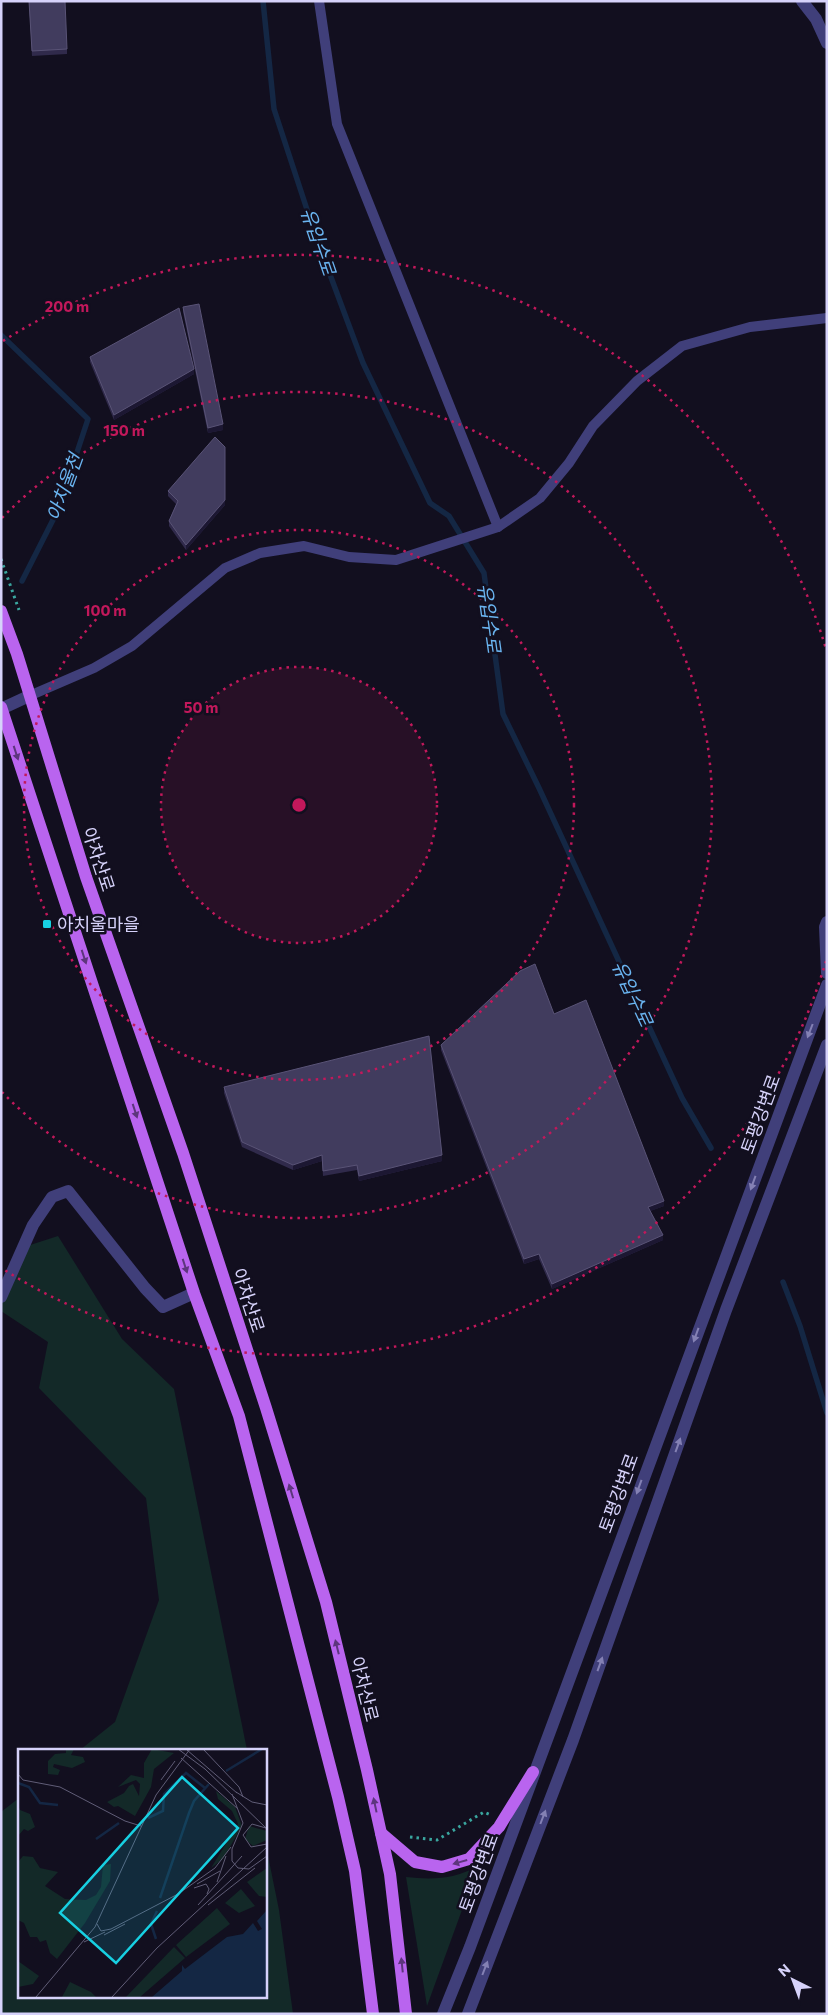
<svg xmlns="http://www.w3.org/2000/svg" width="828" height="2015" font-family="Commissioner,'Noto Sans KR',sans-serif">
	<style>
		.green { fill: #132928 }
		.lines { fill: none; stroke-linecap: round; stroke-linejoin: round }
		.stream { stroke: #142744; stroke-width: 5.5 }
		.path { stroke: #3aa69f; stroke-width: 3; stroke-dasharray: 2.5 4; stroke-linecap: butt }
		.service { stroke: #403f7a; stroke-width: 10 }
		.minor { stroke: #403f7a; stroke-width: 12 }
		.tertiary { stroke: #403f7a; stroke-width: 12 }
		.primary { stroke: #b964ef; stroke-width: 12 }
		.wall { fill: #302a4b }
		.shaded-wall { fill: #1c1732 }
		.building { fill: #413c5e; stroke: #595376 }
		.oneway { fill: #5d357d }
		.oneway2 { fill: #8481b4 }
		.ring { fill: none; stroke: #c2185b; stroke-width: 2.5; stroke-dasharray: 2.5 5 }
		.poi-dot { fill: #17d0e2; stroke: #120f1f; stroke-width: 2 }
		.labels { text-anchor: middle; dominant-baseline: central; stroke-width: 5; stroke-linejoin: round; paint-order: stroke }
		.street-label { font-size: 18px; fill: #d6d2fa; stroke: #120f1f }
		.poi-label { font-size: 18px; fill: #d6d2fa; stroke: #120f1f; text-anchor: start }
		.water-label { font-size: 19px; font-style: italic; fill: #6ab4f0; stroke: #120f1f }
		.inset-river { fill: none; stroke: #142744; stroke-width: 2.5 }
		.inset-road { fill: none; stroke: #605d77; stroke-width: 1 }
		.view { fill: #17d0e2; fill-opacity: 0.15; stroke: #17d0e2; stroke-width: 2.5 }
		.inset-edge { fill: none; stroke: #d6d2fa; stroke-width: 2.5 }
		.centre { fill: #c2185b; stroke: #120f1f; stroke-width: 2.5 }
		.ring-label { font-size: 15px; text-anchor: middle; font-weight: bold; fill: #c2185b; stroke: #120f1f; stroke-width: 5; stroke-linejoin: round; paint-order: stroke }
	</style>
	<rect width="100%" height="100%" fill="#120f1f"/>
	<g class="green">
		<path d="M 58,1236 L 122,1339 L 174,1389 L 247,1750 L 80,1750 L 115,1722 L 159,1600 L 146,1498 L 39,1388 L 48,1342 L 1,1311 L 1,1286 L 24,1247 Z"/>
		<path d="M 19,1798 L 19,1996 L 265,1996 L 265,1841 L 279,1910 L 293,2014 L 1,2014 L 1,1812 Z"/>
		<path d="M 478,1866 L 427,2006 L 406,1877 C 433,1880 455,1879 478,1866 Z"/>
	</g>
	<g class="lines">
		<g class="stream">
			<path d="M 263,1 L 274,109 L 316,237 L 363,363 L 430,503 L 449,516 L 484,573 L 503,714 L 539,788 L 682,1098 L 711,1148"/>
			<path d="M 1,335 L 88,419 L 58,510 L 22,581"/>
			<path d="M 783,1282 L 800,1326 L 827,1413"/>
		</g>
		<g class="path">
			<path d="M 1,559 L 19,610"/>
			<path d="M 410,1837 L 437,1840 L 484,1812 L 491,1815"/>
		</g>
		<g class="service">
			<path d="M 319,1 L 337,124 L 498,527"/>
			<path d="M 29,696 L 94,668 L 132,646 L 225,568 L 260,553 L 304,546 L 349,557 L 396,560 L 498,527 L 540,498 L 569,463 L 593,426 L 637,381 L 682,346 L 750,327 L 827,318"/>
		</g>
		<g class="minor">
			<path d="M 802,1 L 816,19 L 827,43"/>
			<path d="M 827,922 L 825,927 L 827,973"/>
			<path d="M 1,1297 L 33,1225 L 52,1197 L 68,1191 L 145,1288 L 163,1307 L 194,1293"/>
		</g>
		<g class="tertiary">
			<path d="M 1,709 L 29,696"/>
			<path d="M 443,2014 L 470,1947 L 827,985"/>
			<path d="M 468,2014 L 573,1740 L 726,1310 L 827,1045"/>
		</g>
		<g class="primary">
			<path d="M 1,611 L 17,654 L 86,877 L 183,1153 L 266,1408 L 326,1602 L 367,1770 L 390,1874 L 406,2014"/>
			<path d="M 1,707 L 194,1293 L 239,1416 L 338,1797 L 355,1871 L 373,2014"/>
			<path d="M 381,1833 L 415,1862 L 442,1867 L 469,1859 L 499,1827 L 533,1772"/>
		</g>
	</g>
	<g class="wall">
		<path d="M 29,1 L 67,49 L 67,54 L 32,56 Z"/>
		<path d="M 183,307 L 223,430 L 208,433 L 183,312 Z"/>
		<path d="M 90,357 L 194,374 L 114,420 L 90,362 Z"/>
		<path d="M 168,491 L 225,505 L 186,550 L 169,526 L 169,521 L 176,504 L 168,496 Z"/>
		<path d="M 554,1014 L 664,1206 L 650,1211 L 663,1240 L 552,1289 L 539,1259 L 524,1264 L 441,1050 L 441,1045 Z"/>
		<path d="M 224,1087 L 442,1161 L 359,1181 L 357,1170 L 323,1176 L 322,1161 L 293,1170 L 242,1147 L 224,1093 Z"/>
	</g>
	<g class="shaded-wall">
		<path d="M 194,369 L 194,374 L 114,420 L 114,415 Z"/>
		<path d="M 223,424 L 223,430 L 208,433 L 208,428 Z"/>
		<path d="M 225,500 L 225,505 L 186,550 L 186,545 Z"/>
		<path d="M 322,1155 L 322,1161 L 293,1170 L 293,1165 Z"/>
		<path d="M 442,1155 L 442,1161 L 359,1181 L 359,1176 Z"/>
		<path d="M 664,1201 L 664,1206 L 648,1212 L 648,1207 Z"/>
		<path d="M 663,1235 L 663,1240 L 552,1289 L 552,1284 Z"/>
		<path d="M 539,1254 L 539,1259 L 524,1264 L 524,1259 Z"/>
	</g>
	<g class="building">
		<path d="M 29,1 L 65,1 L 67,49 L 32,51 Z"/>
		<path d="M 199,304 L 223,424 L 208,428 L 183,307 Z"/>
		<path d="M 179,308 L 194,369 L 114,415 L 90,357 Z"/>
		<path d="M 215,437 L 225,447 L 225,500 L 186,545 L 169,521 L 178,501 L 168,491 Z"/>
		<path d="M 535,964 L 554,1014 L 586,1000 L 664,1201 L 648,1207 L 663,1235 L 552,1284 L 539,1254 L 524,1259 L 441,1045 L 520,971 Z"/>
		<path d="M 429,1036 L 442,1155 L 359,1176 L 357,1165 L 323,1171 L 322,1155 L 293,1165 L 242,1142 L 224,1087 Z"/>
	</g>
	<defs><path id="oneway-solid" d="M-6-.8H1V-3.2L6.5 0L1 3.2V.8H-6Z" transform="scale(1.25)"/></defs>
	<g class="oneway">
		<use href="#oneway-solid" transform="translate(16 753) rotate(72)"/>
		<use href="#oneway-solid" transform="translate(84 957) rotate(72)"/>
		<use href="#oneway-solid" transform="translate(135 1111) rotate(72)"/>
		<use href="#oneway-solid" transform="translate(185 1266) rotate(72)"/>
		<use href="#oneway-solid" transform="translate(291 1491) rotate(-107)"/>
		<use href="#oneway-solid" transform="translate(337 1647) rotate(-104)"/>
		<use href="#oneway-solid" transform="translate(375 1805) rotate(-102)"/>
		<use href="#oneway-solid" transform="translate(460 1862) rotate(164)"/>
		<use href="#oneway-solid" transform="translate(402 1965) rotate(-96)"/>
	</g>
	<g class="oneway2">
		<use href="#oneway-solid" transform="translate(810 1031) rotate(111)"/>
		<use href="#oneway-solid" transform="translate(753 1183) rotate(110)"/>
		<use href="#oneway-solid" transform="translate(696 1335) rotate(110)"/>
		<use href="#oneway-solid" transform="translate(678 1445) rotate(-70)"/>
		<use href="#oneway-solid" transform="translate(639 1487) rotate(110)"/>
		<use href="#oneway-solid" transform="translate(600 1664) rotate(-70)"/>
		<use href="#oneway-solid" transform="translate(543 1817) rotate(-69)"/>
		<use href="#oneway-solid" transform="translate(485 1968) rotate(-69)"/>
	</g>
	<circle cx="299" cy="805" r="138" fill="#c2185b" fill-opacity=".12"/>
	<g class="ring">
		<circle cx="299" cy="805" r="138"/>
		<circle cx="299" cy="805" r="275"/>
		<path d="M2 518A413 413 0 1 1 2 1092"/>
		<path d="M826 961A550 550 0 0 1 3 1269M3 341A550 550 0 0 1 826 649"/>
	</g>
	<rect class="poi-dot" x="42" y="919" width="10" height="10" rx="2.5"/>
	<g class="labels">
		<g class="street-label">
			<text transform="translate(99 859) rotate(72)">아차산로</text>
			<text transform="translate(760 1114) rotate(-70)">토평강변로</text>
			<text transform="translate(249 1300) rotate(72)">아차산로</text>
			<text transform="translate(618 1493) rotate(-70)">토평강변로</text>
			<text transform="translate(365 1689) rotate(76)">아차산로</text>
			<text transform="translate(478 1873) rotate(-70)">토평강변로</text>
		</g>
		<g class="poi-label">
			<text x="57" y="924">아치울마을</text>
		</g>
		<g class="water-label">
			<text transform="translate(319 241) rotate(71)">유입수로</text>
			<text transform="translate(64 487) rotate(-70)">아치울천</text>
			<text transform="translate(490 618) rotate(82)">유입수로</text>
			<text transform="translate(633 993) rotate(65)">유입수로</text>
		</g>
	</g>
	<g transform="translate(18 1749)">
		<rect width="249" height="249" fill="#120f1f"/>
		<path d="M 48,0 L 56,0 L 53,6 L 65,8 L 67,13 L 54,19 L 36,15 L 35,18 L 42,21 L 40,26 L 30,25 L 30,12 L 37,5 L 48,4 ZM 134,0 L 156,4 L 136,20 L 133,38 L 117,67 L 100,57 L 96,58 L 89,53 L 106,44 L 111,37 L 115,35 L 121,47 L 122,35 L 118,31 L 100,38 L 113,26 L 126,29 L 126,14 ZM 198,42 L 217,58 L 224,77 L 205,110 L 193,119 L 220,75 L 214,62 L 200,50 ZM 0,56 L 2,61 L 12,65 L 17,78 L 10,82 L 6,80 L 0,87 ZM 231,77 L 249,82 L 249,91 L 235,97 L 227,90 ZM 5,107 L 15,108 L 22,119 L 40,123 L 27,137 L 47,150 L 68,151 L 78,146 L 83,138 L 85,116 L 93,115 L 92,132 L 67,174 L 39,210 L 32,204 L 28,191 L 22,193 L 19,188 L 12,188 L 6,174 L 0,171 L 0,113 ZM 249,119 L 249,148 L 241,147 L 229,133 ZM 223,140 L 237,157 L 221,164 L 207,154 ZM 199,159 L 212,175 L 168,208 L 158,196 ZM 156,198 L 167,209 L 122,248 L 108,248 ZM 0,212 L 21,227 L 15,235 L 0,238 ZM 52,233 L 73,243 L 78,248 L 44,248 Z" fill="#132928"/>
		<path d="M 249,161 L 249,248 L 134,248 L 164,222 L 164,216 L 167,220 L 209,188 L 225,185 L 235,174 L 240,182 L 244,180 L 239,172 Z" fill="#142744"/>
		<path class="inset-river" d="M 208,22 L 244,0M 0,34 L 11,38 L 22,54 L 40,56M 130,69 L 145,62 L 146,45 L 168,24 L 187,39M 78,90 L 101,74M 142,149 L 171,64 L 176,52 L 191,35M 138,190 L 133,175 L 139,162"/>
		<path class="inset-road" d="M 160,0 L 187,20 L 248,79M 185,0 L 221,38 L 225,48M 169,1 L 219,44M 163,9 L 220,60M 0,25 L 5,31 L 42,38 L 107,72 L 123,77M 143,31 L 157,12M 218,43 L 234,53 L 249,56M 214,45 L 225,74 L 214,100 L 214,112 L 220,119 L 231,120 L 249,107M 248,79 L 234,75 L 225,86 L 233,98 L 249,95M 199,133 L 208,107M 179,135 L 202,122M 176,139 L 188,135 L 191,140 L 189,145M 160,145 L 197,119 L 213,98M 180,156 L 224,107M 190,156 L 237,119M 79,175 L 83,182 L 93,180M 93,180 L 160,145M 86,186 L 107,175M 66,193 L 87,183M 18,248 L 77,178 L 138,46 L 172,0M 94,248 L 139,199 L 249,98"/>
		<path class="view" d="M 164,28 L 220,79 L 98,214 L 42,164 Z"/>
		<rect width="249" height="249" class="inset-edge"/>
	</g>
	<circle cx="299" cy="805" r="8" class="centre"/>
	<g class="ring-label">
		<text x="67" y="312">200 m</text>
		<text x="124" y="436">150 m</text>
		<text x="105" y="616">100 m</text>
		<text x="201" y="713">50 m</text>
	</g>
	<rect width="828" height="2015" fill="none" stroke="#d6d2fa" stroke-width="5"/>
	<g transform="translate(793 1980) rotate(318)" stroke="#120f1f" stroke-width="4" paint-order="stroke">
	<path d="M0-4L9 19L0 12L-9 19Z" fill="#d6d2fa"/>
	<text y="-8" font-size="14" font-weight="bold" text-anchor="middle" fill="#d6d2fa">N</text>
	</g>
</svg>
